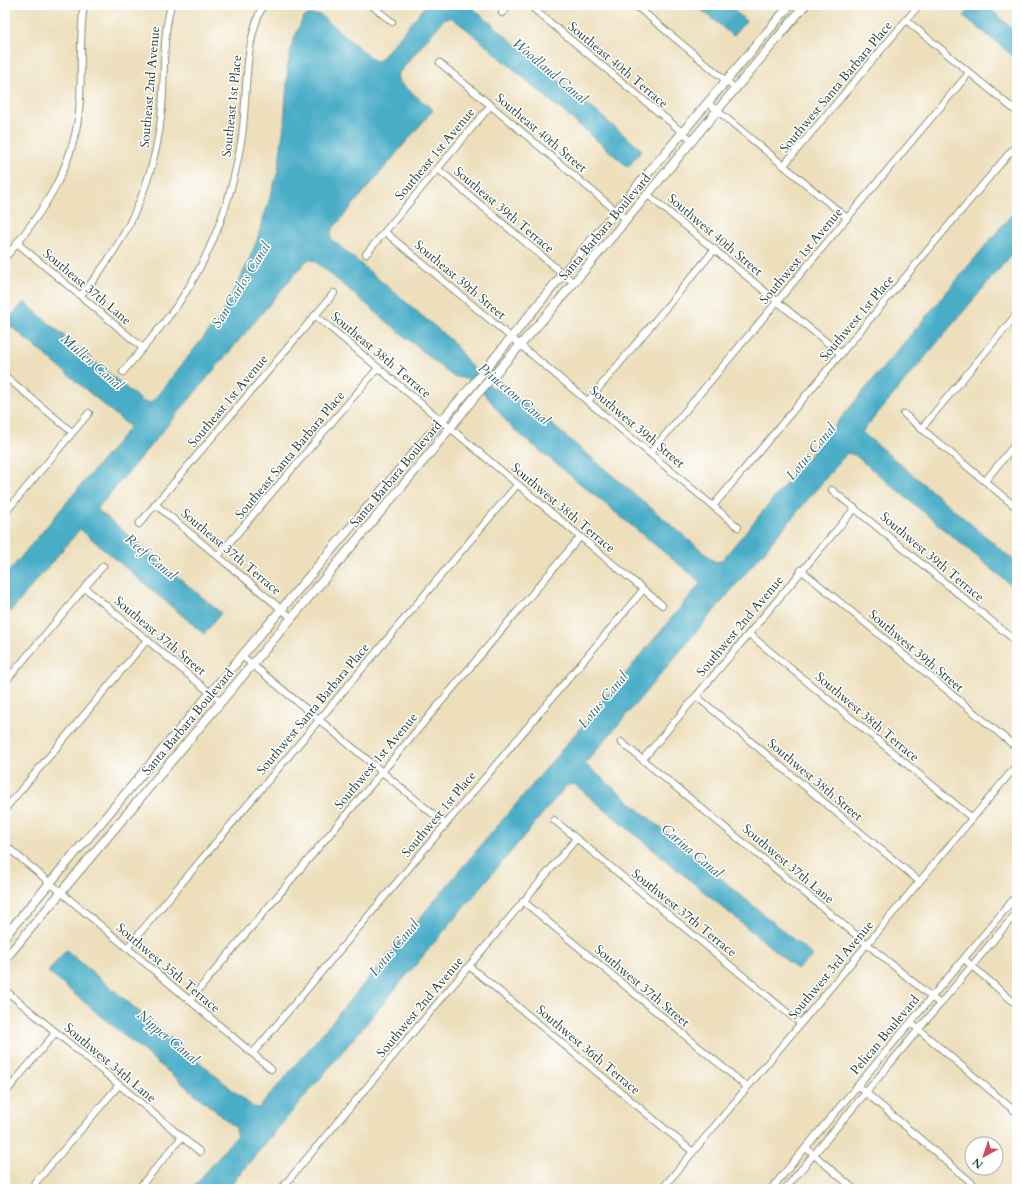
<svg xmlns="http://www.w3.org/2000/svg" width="1022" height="1194" font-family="Cardo,serif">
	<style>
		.water { fill: #48adc7; stroke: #34757e }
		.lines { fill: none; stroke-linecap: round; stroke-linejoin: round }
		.minor-casing { stroke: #868e78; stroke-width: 8 }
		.major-casing { stroke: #868e78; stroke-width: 10 }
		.minor { stroke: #fff; stroke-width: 6 }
		.major { stroke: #fff; stroke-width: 8 }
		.labels { text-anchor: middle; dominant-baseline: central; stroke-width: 3; stroke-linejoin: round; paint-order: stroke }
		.street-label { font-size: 13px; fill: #1f3d34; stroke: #fff }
		.water-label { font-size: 14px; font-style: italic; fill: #2d6467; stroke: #fff }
	</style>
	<rect width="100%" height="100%" fill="#fff"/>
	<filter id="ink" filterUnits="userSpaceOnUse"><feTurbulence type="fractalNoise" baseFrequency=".025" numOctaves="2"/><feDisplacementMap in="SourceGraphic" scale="8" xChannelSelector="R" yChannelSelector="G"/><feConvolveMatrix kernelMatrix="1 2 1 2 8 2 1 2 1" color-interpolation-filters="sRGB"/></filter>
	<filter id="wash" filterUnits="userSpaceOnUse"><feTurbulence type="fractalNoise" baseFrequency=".012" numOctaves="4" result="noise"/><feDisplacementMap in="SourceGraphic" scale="16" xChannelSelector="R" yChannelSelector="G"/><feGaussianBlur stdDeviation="0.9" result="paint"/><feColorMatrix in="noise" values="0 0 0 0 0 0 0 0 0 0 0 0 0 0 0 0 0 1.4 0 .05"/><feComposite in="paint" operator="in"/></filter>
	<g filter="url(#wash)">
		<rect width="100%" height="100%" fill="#eddfbc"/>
		<g class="water">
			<path d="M 426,5 L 469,5 L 642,150 L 628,167 L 469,31 L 452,18 L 445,18 L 397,75 L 399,82 L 433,110 L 331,231 L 331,239 L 452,341 L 477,374 L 490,386 L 530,406 L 714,561 L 718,562 L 722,560 L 1017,208 L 1017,248 L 862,432 L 1017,563 L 1017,590 L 855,455 L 847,453 L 585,764 L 813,956 L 797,969 L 574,784 L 566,786 L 227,1189 L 192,1189 L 237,1135 L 236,1128 L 48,972 L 66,950 L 253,1107 L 259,1108 L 571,739 L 700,584 L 698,580 L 511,427 L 485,394 L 467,379 L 452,376 L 315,261 L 309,259 L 305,262 L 97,509 L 221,613 L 204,634 L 80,529 L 5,618 L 5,576 L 130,427 L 6,322 L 24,302 L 143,402 L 151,403 L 220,317 L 244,271 L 256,243 L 278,171 L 284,125 L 288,66 L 292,44 L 303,18 L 308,15 L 320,15 L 372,59 L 377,61 L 381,59 Z"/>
			<path d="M 696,5 L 728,5 L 746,21 L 733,36 Z"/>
			<path d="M 973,5 L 985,5 L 1017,32 L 1017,59 L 964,16 Z"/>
		</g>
	</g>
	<g filter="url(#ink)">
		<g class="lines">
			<defs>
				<g id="minor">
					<path d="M 371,5 L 392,22"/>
					<path d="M 529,5 L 693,141"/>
					<path d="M 635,5 L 736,89"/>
					<path d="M 502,13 L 509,5"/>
					<path d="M 906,20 L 1017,112"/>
					<path d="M 440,63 L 627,220"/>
					<path d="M 708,103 L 847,218"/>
					<path d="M 784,165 L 919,5"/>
					<path d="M 438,169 L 574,283"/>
					<path d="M 648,195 L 841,354"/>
					<path d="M 385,232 L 738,527"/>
					<path d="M 17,243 L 143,348"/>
					<path d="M 366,254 L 491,105"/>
					<path d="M 5,258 C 45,210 77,163 80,99 C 82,67 79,36 84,5"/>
					<path d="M 81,295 C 127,242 156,179 162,108 C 165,74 162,39 171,5"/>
					<path d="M 315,315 L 662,605"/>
					<path d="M 123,372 C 141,350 161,328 178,304 C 212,254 233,195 242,136 C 248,91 243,47 263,5"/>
					<path d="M 5,376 L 72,432"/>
					<path d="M 588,401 L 715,249"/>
					<path d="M 904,414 L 1017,508"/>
					<path d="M 921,429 L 1017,314"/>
					<path d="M 650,453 L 969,73"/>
					<path d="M 985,481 L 1017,442"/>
					<path d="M 832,490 L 1017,642"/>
					<path d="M 155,504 L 292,618"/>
					<path d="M 713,506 L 1017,144"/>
					<path d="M 5,513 L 89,413"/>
					<path d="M 139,524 L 334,293"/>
					<path d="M 218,556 L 378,368"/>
					<path d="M 801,570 L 1017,748"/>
					<path d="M 85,588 L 221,702"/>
					<path d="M 749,634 L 972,818"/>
					<path d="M 242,656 L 445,824"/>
					<path d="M 5,682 L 103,566"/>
					<path d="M 696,696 L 919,881"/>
					<path d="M 621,742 L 940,1004"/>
					<path d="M 643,759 L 855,508"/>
					<path d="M 5,809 L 147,640"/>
					<path d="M 554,820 L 800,1023"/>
					<path d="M 5,845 L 271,1069"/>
					<path d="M 523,901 L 747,1087"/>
					<path d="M 127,948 L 517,485"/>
					<path d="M 964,959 L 1017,1005"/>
					<path d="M 469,966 L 693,1152"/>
					<path d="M 5,990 L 200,1152"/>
					<path d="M 190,1000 L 580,537"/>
					<path d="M 911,1023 L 1017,1113"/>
					<path d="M 253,1053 L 643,590"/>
					<path d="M 858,1086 L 979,1189"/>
					<path d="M 5,1093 L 56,1032"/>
					<path d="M 806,1148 L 854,1189"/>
					<path d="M 286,1184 L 292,1189"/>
					<path d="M 30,1189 L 119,1085"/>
					<path d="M 138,1189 L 182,1137"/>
					<path d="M 281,1189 L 576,839"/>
					<path d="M 662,1189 L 1017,765"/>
					<path d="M 771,1189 L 1017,895"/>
					<path d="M 785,1189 L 1017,912"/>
				</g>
				<g id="major">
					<path d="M 5,936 L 416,450 L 471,387 L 563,274 L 790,5"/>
					<path d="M 5,959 L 430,453 L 478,393 L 552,309 L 805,5"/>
				</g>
			</defs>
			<use href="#minor" class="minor-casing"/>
			<use href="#major" class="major-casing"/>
			<use href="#minor" class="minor"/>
			<use href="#major" class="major"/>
		</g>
	</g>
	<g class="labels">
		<g class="street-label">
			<text transform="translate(618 65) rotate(40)">Southeast 40th Terrace</text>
			<text transform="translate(150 87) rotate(-85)">Southeast 2nd Avenue</text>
			<text transform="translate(836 87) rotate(-50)">Southwest Santa Barbara Place</text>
			<text transform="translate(232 106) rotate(-84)">Southeast 1st Place</text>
			<text transform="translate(541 133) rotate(40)">Southeast 40th Street</text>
			<text transform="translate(435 154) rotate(-50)">Southeast 1st Avenue</text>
			<text transform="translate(504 210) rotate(40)">Southeast 39th Terrace</text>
			<text transform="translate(605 227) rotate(-50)">Santa Barbara Boulevard</text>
			<text transform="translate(715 235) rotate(40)">Southwest 40th Street</text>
			<text transform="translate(801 256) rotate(-50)">Southwest 1st Avenue</text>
			<text transform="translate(460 280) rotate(40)">Southeast 39th Street</text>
			<text transform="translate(87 287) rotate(40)">Southeast 37th Lane</text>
			<text transform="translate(857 318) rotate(-50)">Southwest 1st Place</text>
			<text transform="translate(381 355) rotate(40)">Southeast 38th Terrace</text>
			<text transform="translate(228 401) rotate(-50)">Southeast 1st Avenue</text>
			<text transform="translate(637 427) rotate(40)">Southwest 39th Street</text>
			<text transform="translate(290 455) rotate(-50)">Southeast Santa Barbara Place</text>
			<text transform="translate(396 474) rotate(-50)">Santa Barbara Boulevard</text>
			<text transform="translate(563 508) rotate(40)">Southwest 38th Terrace</text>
			<text transform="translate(231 552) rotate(40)">Southeast 37th Terrace</text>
			<text transform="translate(932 557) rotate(40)">Southwest 39th Terrace</text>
			<text transform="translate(740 626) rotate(-50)">Southwest 2nd Avenue</text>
			<text transform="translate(160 636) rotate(40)">Southeast 37th Street</text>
			<text transform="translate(916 651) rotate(40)">Southwest 39th Street</text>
			<text transform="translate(313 709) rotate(-50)">Southwest Santa Barbara Place</text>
			<text transform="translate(867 717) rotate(40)">Southwest 38th Terrace</text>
			<text transform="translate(188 722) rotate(-50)">Santa Barbara Boulevard</text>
			<text transform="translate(376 761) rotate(-50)">Southwest 1st Avenue</text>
			<text transform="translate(815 780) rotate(40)">Southwest 38th Street</text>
			<text transform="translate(439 814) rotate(-50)">Southwest 1st Place</text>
			<text transform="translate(788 864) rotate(40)">Southwest 37th Lane</text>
			<text transform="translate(684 913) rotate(39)">Southwest 37th Terrace</text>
			<text transform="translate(168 968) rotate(40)">Southwest 35th Terrace</text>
			<text transform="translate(831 970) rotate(-50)">Southwest 3rd Avenue</text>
			<text transform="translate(642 986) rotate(40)">Southwest 37th Street</text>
			<text transform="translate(420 1007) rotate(-50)">Southwest 2nd Avenue</text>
			<text transform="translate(885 1035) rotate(-50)">Pelican Boulevard</text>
			<text transform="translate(588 1050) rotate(40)">Southwest 36th Terrace</text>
			<text transform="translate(110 1063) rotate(40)">Southwest 34th Lane</text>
		</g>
		<g class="water-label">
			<text transform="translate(550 71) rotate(40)">Woodland Canal</text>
			<text transform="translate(241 285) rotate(-58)">San Carlos Canal</text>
			<text transform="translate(92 362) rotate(41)">Mullen Canal</text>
			<text transform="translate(514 394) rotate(40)">Princeton Canal</text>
			<text transform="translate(811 452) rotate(-50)">Lotus Canal</text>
			<text transform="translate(151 557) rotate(40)">Reef Canal</text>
			<text transform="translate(603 700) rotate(-50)">Lotus Canal</text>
			<text transform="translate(692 851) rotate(40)">Carina Canal</text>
			<text transform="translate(394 948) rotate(-50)">Lotus Canal</text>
			<text transform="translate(168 1037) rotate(40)">Nipper Canal</text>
		</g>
	</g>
	<rect width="1022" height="1194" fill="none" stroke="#fff" stroke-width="20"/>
	<g transform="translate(984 1156) rotate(220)"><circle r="19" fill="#ffffff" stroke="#a5b1ae"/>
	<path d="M0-3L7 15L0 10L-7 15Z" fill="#d1495b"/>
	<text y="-6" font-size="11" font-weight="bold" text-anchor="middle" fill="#1f3d34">N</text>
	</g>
</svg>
